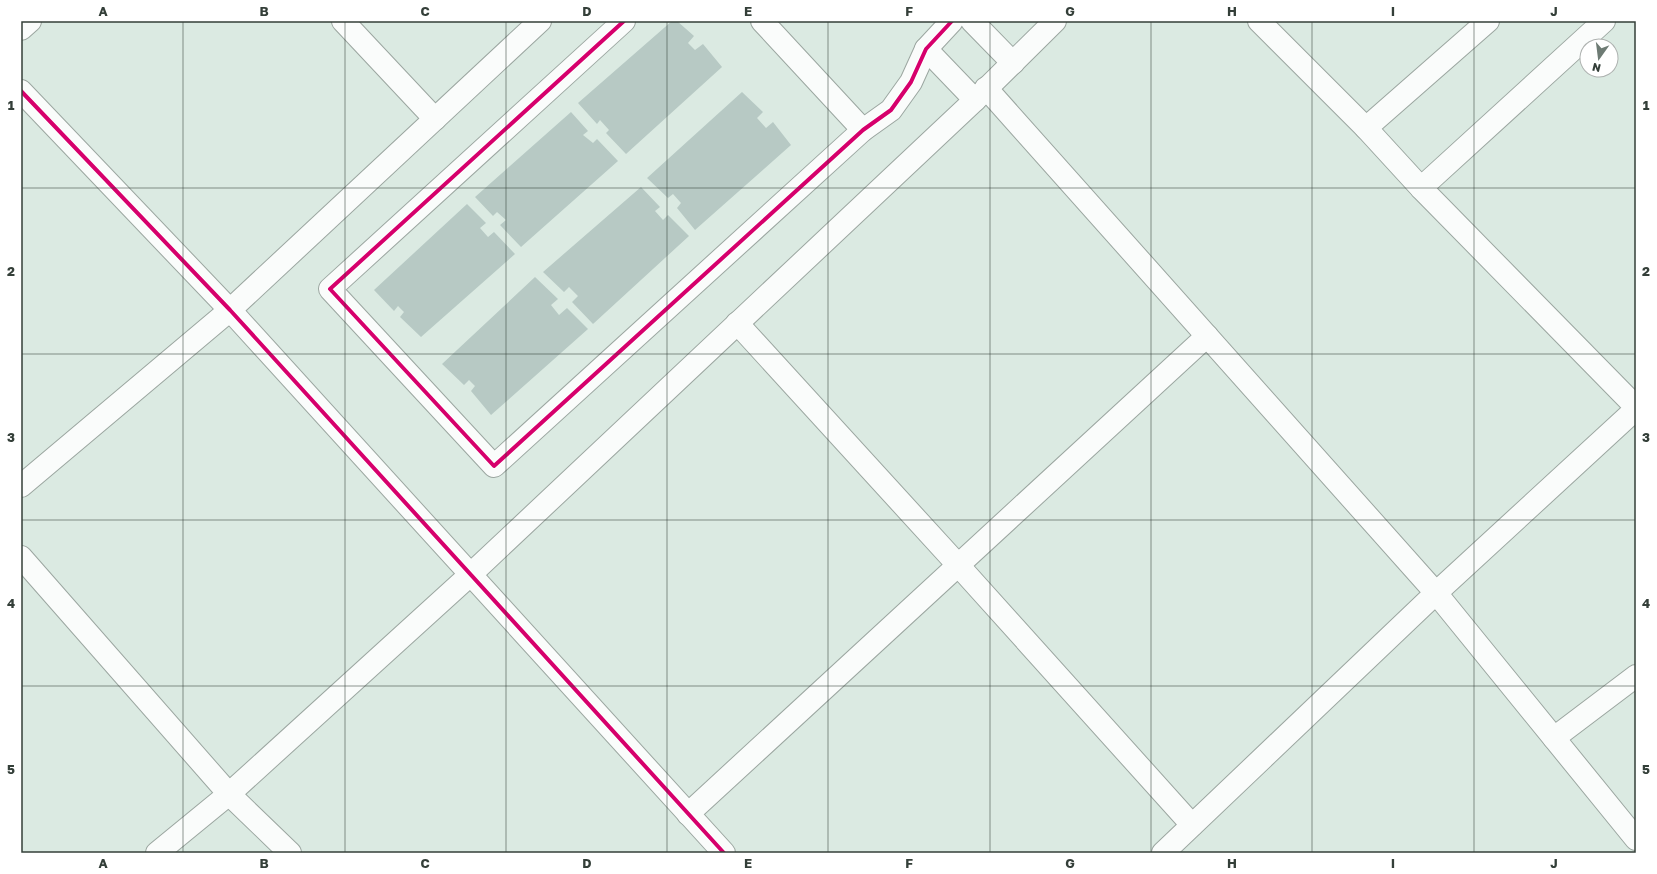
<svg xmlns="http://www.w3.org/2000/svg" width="1657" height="874" font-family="'Golos Text',sans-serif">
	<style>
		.building { fill: #b7c9c4 }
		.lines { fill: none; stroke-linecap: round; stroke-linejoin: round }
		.minor-casing { stroke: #9ba6a0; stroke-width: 24 }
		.minor { stroke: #fafcfb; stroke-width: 22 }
		.cycleway-casing { stroke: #fff; stroke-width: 6 }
		.cycleway { stroke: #d6006c; stroke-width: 4 }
		.grid { fill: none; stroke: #343f39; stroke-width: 1; stroke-opacity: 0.55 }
		.neatline { fill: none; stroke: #343f39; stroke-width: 1.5 }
		.grid-label { font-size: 13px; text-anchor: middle; font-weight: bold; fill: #343f39 }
	</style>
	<rect width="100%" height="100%" fill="#dbeae2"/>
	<g class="building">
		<path d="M 672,21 L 677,21 L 694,36 L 688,43 L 695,50 L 703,44 L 722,67 L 626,154 L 606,133 L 609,130 L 600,120 L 597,124 L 578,103 Z"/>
		<path d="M 742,92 L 763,112 L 757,118 L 766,128 L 773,122 L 791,145 L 695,230 L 677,208 L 681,203 L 673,194 L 668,198 L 647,178 Z"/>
		<path d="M 571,112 L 588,131 L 583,135 L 593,143 L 597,139 L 618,161 L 521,247 L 500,225 L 506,220 L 497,212 L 493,216 L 475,197 Z"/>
		<path d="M 641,187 L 660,207 L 655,211 L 663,220 L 668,215 L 689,236 L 593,324 L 572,302 L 578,296 L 569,287 L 564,292 L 543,272 Z"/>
		<path d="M 467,204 L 486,223 L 480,228 L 488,237 L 494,232 L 515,254 L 421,337 L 400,317 L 404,312 L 398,306 L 394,311 L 374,290 Z"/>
		<path d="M 535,277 L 558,299 L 551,305 L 559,315 L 567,308 L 588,329 L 491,415 L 471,391 L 475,386 L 469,380 L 464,385 L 442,364 Z"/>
	</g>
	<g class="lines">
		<defs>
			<g id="minor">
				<path d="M 343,21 L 435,119"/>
				<path d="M 624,21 L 330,289 L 494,466 L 863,130 L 891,110 L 911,82 L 926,49 L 952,21"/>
				<path d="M 762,21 L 863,130"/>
				<path d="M 972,21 L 1013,63"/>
				<path d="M 1259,21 L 1366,128 L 1421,188 L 1636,407"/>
				<path d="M 21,29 L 30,21"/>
				<path d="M 926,49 L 975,100"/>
				<path d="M 986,88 L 1436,593 L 1636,839"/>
				<path d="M 21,91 L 230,310 L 724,853"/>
				<path d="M 1366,128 L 1488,21"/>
				<path d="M 1421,188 L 1604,21"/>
				<path d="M 737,323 L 958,565 L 1192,825"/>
				<path d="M 21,486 L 230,310 L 540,21"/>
				<path d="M 21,557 L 229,794 L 290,853"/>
				<path d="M 1554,738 L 1636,676"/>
				<path d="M 688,814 L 1207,336"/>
				<path d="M 157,853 L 229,794 L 470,575 L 975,100 L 1055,21"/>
				<path d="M 1163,853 L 1436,593 L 1636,409"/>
			</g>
		</defs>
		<use href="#minor" class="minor-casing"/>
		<use href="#minor" class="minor"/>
		<defs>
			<g id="cycleway">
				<path d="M 624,21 L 330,289 L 494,466 L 863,130 L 891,110 L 911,82 L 926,49 L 952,21"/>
				<path d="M 21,91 L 230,310 L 724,853"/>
			</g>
		</defs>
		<use href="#cycleway" class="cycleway-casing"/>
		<use href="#cycleway" class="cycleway"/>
	</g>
	<path class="grid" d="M 183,21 L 183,853M 345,21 L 345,853M 506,21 L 506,853M 667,21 L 667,853M 828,21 L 828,853M 990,21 L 990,853M 1151,21 L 1151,853M 1312,21 L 1312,853M 1474,21 L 1474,853M 21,188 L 1636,188M 21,354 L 1636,354M 21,520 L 1636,520M 21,686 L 1636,686"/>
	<rect width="1657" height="874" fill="none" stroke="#ffffff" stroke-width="44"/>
	<g transform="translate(1599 58) rotate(194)"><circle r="19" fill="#ffffff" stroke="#aeb2b0"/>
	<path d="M0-3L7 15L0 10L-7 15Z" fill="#6e7b74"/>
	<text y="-6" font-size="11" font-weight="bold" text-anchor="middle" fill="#343f39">N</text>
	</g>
	<rect x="22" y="22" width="1613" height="830" class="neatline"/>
	<g class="grid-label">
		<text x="103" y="16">A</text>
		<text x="264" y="16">B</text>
		<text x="425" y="16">C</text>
		<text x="587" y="16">D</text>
		<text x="748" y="16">E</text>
		<text x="909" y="16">F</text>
		<text x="1070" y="16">G</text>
		<text x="1232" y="16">H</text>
		<text x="1393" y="16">I</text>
		<text x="1554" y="16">J</text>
		<text x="11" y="110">1</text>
		<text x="1646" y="110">1</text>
		<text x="11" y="276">2</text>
		<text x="1646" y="276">2</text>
		<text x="11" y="442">3</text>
		<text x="1646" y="442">3</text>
		<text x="11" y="608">4</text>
		<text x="1646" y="608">4</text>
		<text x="11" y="774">5</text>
		<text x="1646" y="774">5</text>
		<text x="103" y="868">A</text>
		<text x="264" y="868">B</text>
		<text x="425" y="868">C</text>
		<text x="587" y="868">D</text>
		<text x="748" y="868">E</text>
		<text x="909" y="868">F</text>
		<text x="1070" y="868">G</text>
		<text x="1232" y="868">H</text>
		<text x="1393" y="868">I</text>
		<text x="1554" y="868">J</text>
	</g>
</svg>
